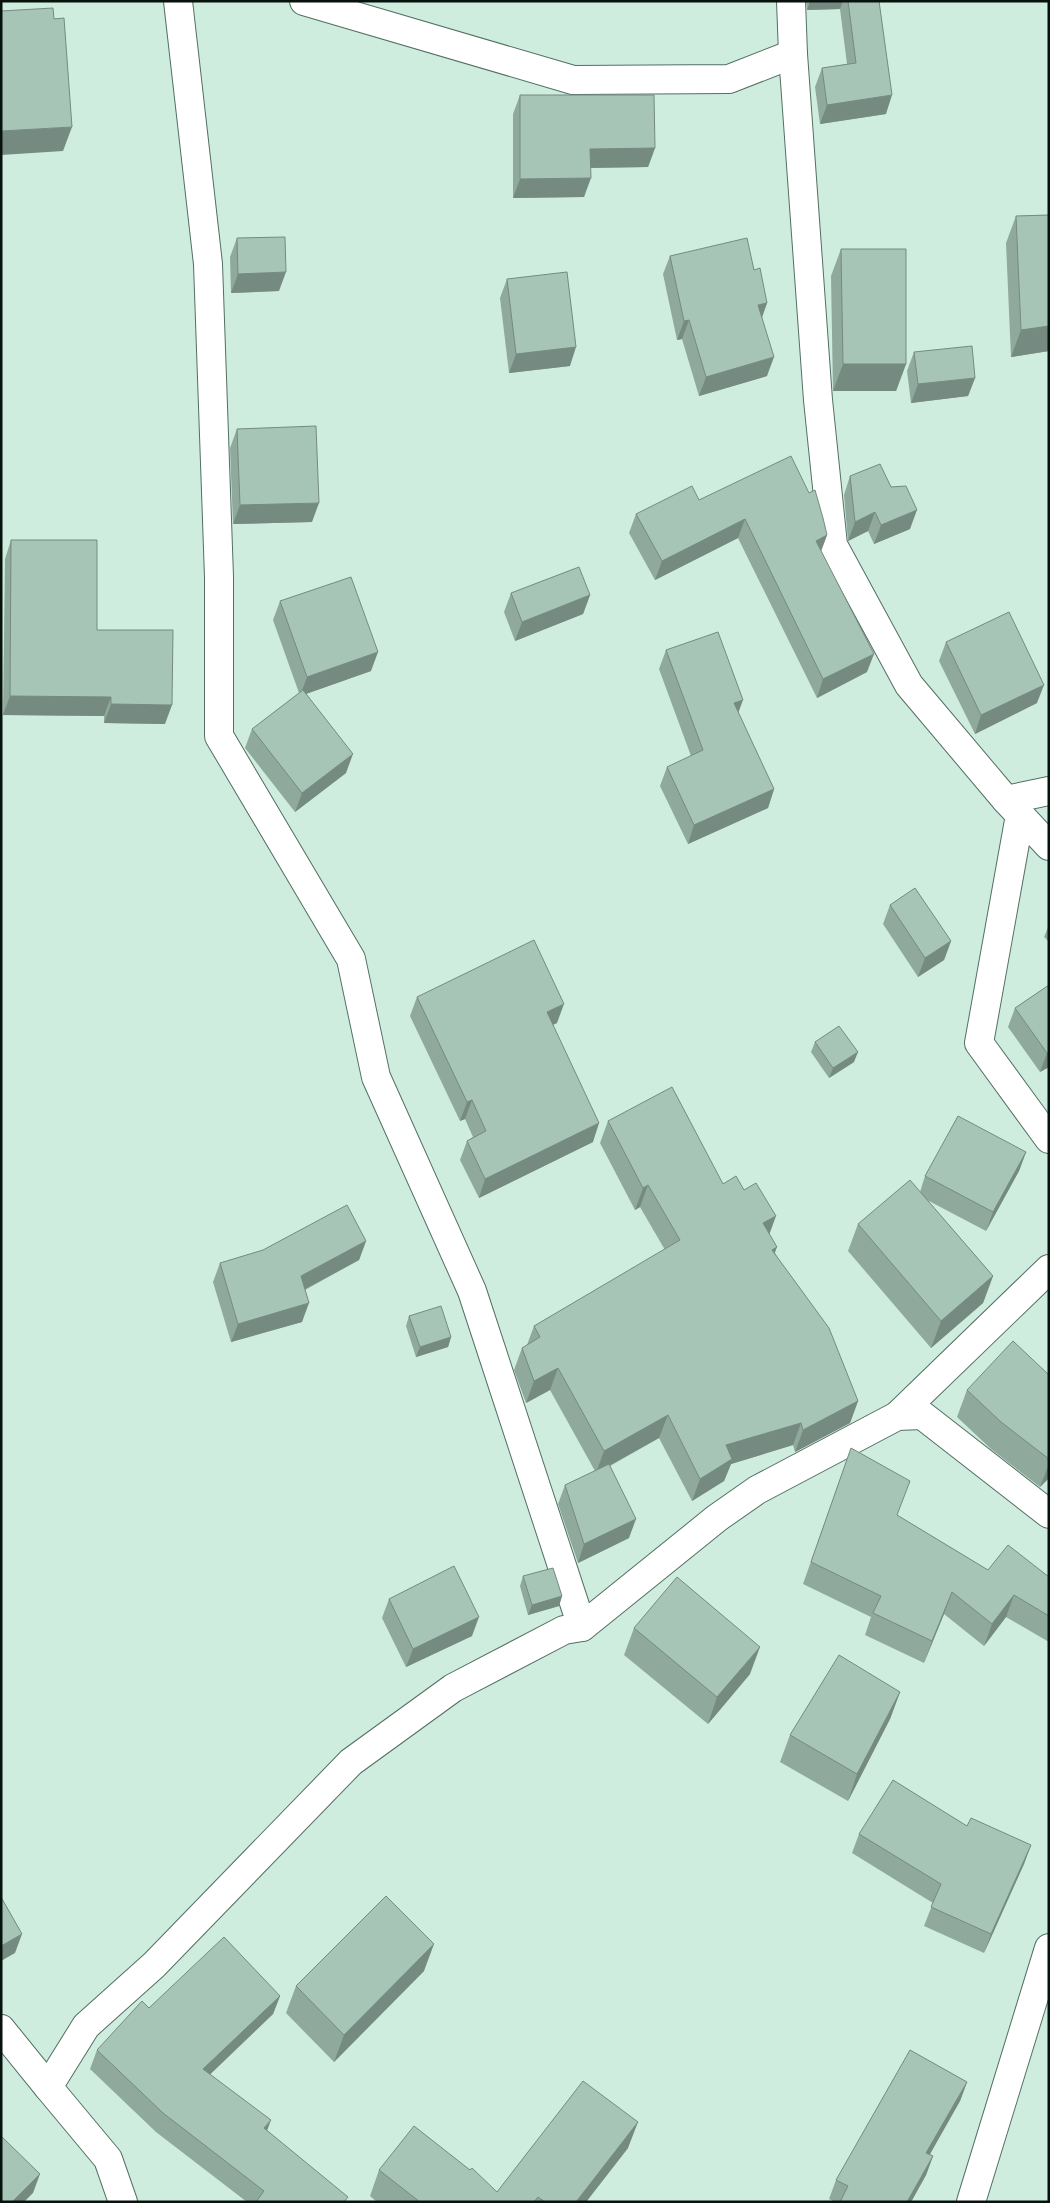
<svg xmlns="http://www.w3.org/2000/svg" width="1050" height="2203" font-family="'DM Sans',sans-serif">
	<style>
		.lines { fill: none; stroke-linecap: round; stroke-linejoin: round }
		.street-casing { stroke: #536f63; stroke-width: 30 }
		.street { stroke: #fff; stroke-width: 28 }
		.wall { fill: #90a99d }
		.shaded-wall { fill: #758a80 }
		.building { fill: #a7c5b7; stroke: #758a80 }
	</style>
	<rect width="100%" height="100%" fill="#ceedde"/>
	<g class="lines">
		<defs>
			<g id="street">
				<path d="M 178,1 L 208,264 L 219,577 L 219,736 L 351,959 L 376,1077 L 472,1291 L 582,1627"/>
				<path d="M 304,1 L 573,80 L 729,79 L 793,54"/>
				<path d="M 791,1 L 793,54 L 818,400 L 833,545 L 909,685 L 1006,800 L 1049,846"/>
				<path d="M 1006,800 L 1049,791"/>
				<path d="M 1020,815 L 979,1043 L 1049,1139"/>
				<path d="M 897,1416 L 1049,1269"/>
				<path d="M 1,2029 L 48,2087"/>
				<path d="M 123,2202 L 108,2159 L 48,2087 L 86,2026 L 154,1965 L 351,1762 L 453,1688 L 564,1630 L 582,1627 L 717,1518 L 757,1490 L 897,1416 L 922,1415 L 1049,1514"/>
				<path d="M 971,2202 L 1049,1948"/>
			</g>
		</defs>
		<use href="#street" class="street-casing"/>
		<use href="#street" class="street"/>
	</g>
	<g class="wall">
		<path d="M 806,1 L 879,1 L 886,114 L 820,124 L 815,87 L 822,68 L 847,64 L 840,9 L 807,10 Z"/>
		<path d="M 520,95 L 655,148 L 648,167 L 590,168 L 584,197 L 513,198 L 513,114 Z"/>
		<path d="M 1049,215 L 1049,351 L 1011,357 L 1006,243 L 1016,216 Z"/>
		<path d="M 237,238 L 279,291 L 231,293 L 230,257 Z"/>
		<path d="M 841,249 L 906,364 L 896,391 L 833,391 L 831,276 Z"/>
		<path d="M 670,256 L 754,270 L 767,303 L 762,318 L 767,376 L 699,396 L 682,339 L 677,340 L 663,274 Z"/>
		<path d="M 507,279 L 570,366 L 509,373 L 500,298 Z"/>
		<path d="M 914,352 L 975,378 L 968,396 L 911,403 L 907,371 Z"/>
		<path d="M 237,429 L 312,522 L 233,524 L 230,448 Z"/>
		<path d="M 850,476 L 910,529 L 874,544 L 868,531 L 848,541 L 844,495 Z"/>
		<path d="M 699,500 L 827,535 L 821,551 L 867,672 L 817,698 L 738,538 L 655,580 L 629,533 L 636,514 Z"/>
		<path d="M 11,540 L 97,630 L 165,724 L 104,723 L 104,716 L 3,715 L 5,559 Z"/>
		<path d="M 511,593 L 590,595 L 583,614 L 515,641 L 504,612 Z"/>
		<path d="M 280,601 L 371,671 L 306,694 L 346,773 L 295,812 L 245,748 L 252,729 L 299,693 L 273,620 Z"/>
		<path d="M 946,642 L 1037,703 L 975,734 L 939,661 Z"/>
		<path d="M 666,650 L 774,789 L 768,808 L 688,844 L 660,786 L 667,767 L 691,756 L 659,669 Z"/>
		<path d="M 890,905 L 951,941 L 944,960 L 918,977 L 883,924 Z"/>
		<path d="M 1049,925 L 1049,942 L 1044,937 Z"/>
		<path d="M 1049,985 L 1049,1067 L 1040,1072 L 1008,1027 L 1015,1008 Z"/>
		<path d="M 417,997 L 557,1023 L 553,1024 L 593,1142 L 479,1198 L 460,1160 L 467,1141 L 473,1137 L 465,1119 L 460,1121 L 410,1016 Z"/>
		<path d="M 815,1042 L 854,1062 L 829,1078 L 811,1052 Z"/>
		<path d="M 608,1121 L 723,1184 L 769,1234 L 775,1253 L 858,1401 L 850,1423 L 795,1452 L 793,1445 L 731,1464 L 724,1481 L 692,1501 L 659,1438 L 610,1466 L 629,1538 L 578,1563 L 558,1504 L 565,1485 L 595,1471 L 550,1390 L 526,1403 L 514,1370 L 522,1348 L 527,1345 L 534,1326 L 665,1250 L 640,1207 L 635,1210 L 600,1143 Z"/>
		<path d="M 1026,1152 L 1019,1171 L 986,1231 L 927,1200 L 993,1276 L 983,1303 L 931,1348 L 848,1251 L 858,1224 L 920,1192 L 925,1176 Z"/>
		<path d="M 366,1241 L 359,1260 L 305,1290 L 302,1322 L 231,1342 L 213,1282 L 220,1263 Z"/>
		<path d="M 409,1316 L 451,1337 L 448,1347 L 416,1357 L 406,1326 Z"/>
		<path d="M 1049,1375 L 1049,1478 L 1040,1487 L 991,1449 L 957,1417 L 967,1390 Z"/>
		<path d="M 851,1448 L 898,1516 L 988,1570 L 1049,1577 L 1049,1642 L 1006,1617 L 984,1646 L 944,1614 L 924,1663 L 865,1635 L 871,1617 L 803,1584 Z"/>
		<path d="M 523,1576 L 562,1596 L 559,1606 L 528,1615 L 520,1586 Z"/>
		<path d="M 389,1599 L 472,1636 L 406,1667 L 382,1618 Z"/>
		<path d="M 634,1628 L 750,1674 L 708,1724 L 624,1655 Z"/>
		<path d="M 900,1692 L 890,1719 L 848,1801 L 780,1762 L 790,1735 Z"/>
		<path d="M 859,1834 L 1031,1845 L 1024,1864 L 984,1953 L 924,1926 L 933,1903 L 852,1853 Z"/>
		<path d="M 424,1971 L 334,2062 L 286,2013 L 296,1986 Z"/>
		<path d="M 280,1996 L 273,2014 L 210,2074 L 267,2131 L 346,2202 L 247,2202 L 156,2132 L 90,2069 L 97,2050 L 149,2008 Z"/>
		<path d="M 967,2082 L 960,2101 L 929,2154 L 933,2156 L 926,2175 L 911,2202 L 835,2202 L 829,2199 L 836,2180 Z"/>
		<path d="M 628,2148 L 586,2202 L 377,2202 L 370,2196 L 379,2170 L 497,2192 Z"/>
	</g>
	<g class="shaded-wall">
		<path d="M 810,1 L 843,1 L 840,9 L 807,10 Z"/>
		<path d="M 892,95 L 886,114 L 820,124 L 827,105 Z"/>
		<path d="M 72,127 L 63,151 L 1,155 L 1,131 Z"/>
		<path d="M 655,148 L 648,167 L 583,168 L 590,149 Z"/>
		<path d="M 591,178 L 584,197 L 513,198 L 520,179 Z"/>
		<path d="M 286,272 L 279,291 L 231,293 L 238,274 Z"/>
		<path d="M 767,303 L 760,322 L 758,305 Z"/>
		<path d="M 689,320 L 682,339 L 677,340 L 684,321 Z"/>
		<path d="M 1049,326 L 1049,351 L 1011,357 L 1021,330 Z"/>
		<path d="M 576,347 L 570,366 L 509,373 L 516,354 Z"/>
		<path d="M 774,357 L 767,376 L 699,396 L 706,377 Z"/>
		<path d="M 843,364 L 906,364 L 896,391 L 833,391 Z"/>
		<path d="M 975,378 L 968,396 L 911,403 L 918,384 Z"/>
		<path d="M 319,503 L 312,522 L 233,524 L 240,505 Z"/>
		<path d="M 917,510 L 910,529 L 874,544 L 881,525 Z"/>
		<path d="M 875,512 L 868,531 L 848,541 L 855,522 Z"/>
		<path d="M 745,519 L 738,538 L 655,580 L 662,561 Z"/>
		<path d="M 827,535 L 820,554 L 816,541 Z"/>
		<path d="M 590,595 L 583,614 L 515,641 L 522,622 Z"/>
		<path d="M 378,652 L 371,671 L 300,696 L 307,677 Z"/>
		<path d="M 874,654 L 867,672 L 817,698 L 823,679 Z"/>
		<path d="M 1044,685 L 1037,703 L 975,734 L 981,715 Z"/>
		<path d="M 10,696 L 111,697 L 104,716 L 3,715 Z"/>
		<path d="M 743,700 L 736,719 L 734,703 Z"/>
		<path d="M 111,704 L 172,705 L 165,724 L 104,723 Z"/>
		<path d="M 353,754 L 346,773 L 295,812 L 302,793 Z"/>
		<path d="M 774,789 L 768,808 L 688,844 L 694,825 Z"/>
		<path d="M 951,941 L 944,960 L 918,977 L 925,958 Z"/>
		<path d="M 564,1004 L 557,1023 L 540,1031 L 547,1012 Z"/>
		<path d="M 858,1052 L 854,1062 L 829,1078 L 833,1068 Z"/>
		<path d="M 1049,1052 L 1049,1067 L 1040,1072 L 1047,1053 Z"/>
		<path d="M 472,1100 L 465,1119 L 460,1121 L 467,1102 Z"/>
		<path d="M 599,1123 L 593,1142 L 479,1198 L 485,1179 Z"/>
		<path d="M 1026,1152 L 1019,1171 L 986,1231 L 993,1212 Z"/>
		<path d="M 648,1185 L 640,1207 L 635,1210 L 643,1188 Z"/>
		<path d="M 776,1216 L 768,1238 L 763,1223 Z"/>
		<path d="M 366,1241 L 359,1260 L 294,1295 L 301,1276 Z"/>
		<path d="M 777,1247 L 769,1269 L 772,1250 Z"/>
		<path d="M 993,1276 L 983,1303 L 931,1348 L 941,1321 Z"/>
		<path d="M 309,1303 L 302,1322 L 231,1342 L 238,1324 Z"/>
		<path d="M 451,1337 L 448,1347 L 416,1357 L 420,1347 Z"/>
		<path d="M 558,1368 L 550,1390 L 526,1403 L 534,1381 Z"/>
		<path d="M 858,1401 L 850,1423 L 795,1452 L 803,1430 Z"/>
		<path d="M 668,1415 L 659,1438 L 596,1473 L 604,1451 Z"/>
		<path d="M 801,1423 L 793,1445 L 731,1464 L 724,1481 L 692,1501 L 700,1479 L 726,1445 Z"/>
		<path d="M 1049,1464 L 1049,1478 L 1040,1487 Z"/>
		<path d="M 636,1519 L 629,1538 L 578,1563 L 584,1544 Z"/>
		<path d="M 952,1592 L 944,1614 L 924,1663 L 932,1641 Z"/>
		<path d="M 1014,1595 L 1006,1617 L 984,1646 L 992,1624 Z"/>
		<path d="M 562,1596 L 559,1606 L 528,1615 L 532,1605 Z"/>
		<path d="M 479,1617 L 472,1636 L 406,1667 L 413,1649 Z"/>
		<path d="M 760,1647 L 750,1674 L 708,1724 L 717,1697 Z"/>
		<path d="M 900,1692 L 890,1719 L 848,1801 L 857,1774 Z"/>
		<path d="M 1031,1845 L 1024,1864 L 984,1953 L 991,1934 Z"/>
		<path d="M 22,1934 L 15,1953 L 1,1961 L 1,1946 Z"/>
		<path d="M 434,1944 L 424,1971 L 334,2062 L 344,2035 Z"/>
		<path d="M 280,1996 L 273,2014 L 196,2088 L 203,2069 Z"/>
		<path d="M 967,2082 L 960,2101 L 920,2172 L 926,2153 Z"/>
		<path d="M 271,2120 L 264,2139 L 264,2128 Z"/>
		<path d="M 638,2122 L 628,2148 L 586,2202 L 576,2202 Z"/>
		<path d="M 933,2156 L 926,2175 L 911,2202 L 907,2202 Z"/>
		<path d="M 40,2174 L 33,2193 L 24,2202 L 12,2202 Z"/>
	</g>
	<g class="building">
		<path d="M 848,1 L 879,1 L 892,95 L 827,105 L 822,68 L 856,63 Z"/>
		<path d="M 53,8 L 54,19 L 64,18 L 72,127 L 1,131 L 1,11 Z"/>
		<path d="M 520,95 L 654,95 L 655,148 L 590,149 L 591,178 L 520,179 Z"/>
		<path d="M 1049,215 L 1049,326 L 1021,330 L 1016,216 Z"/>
		<path d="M 285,237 L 286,272 L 238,274 L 237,238 Z"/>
		<path d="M 747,238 L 754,270 L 760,268 L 767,303 L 758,305 L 774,357 L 706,377 L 689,320 L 684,321 L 670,256 Z"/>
		<path d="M 841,249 L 906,249 L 906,364 L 843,364 Z"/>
		<path d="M 567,272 L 576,347 L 516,354 L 507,279 Z"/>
		<path d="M 972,346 L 975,378 L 918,384 L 914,352 Z"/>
		<path d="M 316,426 L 319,503 L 240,505 L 237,429 Z"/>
		<path d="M 791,456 L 809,493 L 815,490 L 823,518 L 827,535 L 816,541 L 874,654 L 823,679 L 745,519 L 662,561 L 636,514 L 692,486 L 699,500 Z"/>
		<path d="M 880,464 L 891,487 L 906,486 L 917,510 L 881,525 L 875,512 L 855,522 L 850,476 Z"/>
		<path d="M 11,540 L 97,540 L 97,630 L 173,630 L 172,705 L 111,704 L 111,697 L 10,696 Z"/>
		<path d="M 579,567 L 590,595 L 522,622 L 511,593 Z"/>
		<path d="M 351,577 L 378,652 L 307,677 L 280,601 Z"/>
		<path d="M 1009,612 L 1044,685 L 981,715 L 946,642 Z"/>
		<path d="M 718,632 L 743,700 L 734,703 L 774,789 L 694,825 L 667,767 L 703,750 L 666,650 Z"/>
		<path d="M 303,690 L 353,754 L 302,793 L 252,729 Z"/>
		<path d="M 915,888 L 951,941 L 925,958 L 890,905 Z"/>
		<path d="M 534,940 L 564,1004 L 547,1012 L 599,1123 L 485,1179 L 467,1141 L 486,1131 L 472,1100 L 467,1102 L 417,997 Z"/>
		<path d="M 1049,985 L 1049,1052 L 1047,1053 L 1015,1008 Z"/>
		<path d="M 839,1026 L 858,1052 L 833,1068 L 815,1042 Z"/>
		<path d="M 672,1087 L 723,1184 L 736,1176 L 744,1190 L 756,1183 L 776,1216 L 763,1223 L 777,1247 L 772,1250 L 829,1328 L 858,1401 L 803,1430 L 801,1423 L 726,1445 L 732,1459 L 700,1479 L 668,1415 L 604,1451 L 558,1368 L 534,1381 L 522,1348 L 540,1337 L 534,1326 L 680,1240 L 648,1185 L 643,1188 L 608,1121 Z"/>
		<path d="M 958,1116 L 1026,1152 L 993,1212 L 925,1176 Z"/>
		<path d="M 910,1180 L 993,1276 L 941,1321 L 858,1224 Z"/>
		<path d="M 347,1205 L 366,1241 L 301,1276 L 309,1303 L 238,1324 L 220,1263 L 263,1250 Z"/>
		<path d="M 441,1306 L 451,1337 L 420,1347 L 409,1316 Z"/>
		<path d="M 1013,1341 L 1049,1375 L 1049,1459 L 1001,1422 L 967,1390 Z"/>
		<path d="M 851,1448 L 910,1481 L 897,1515 L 988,1570 L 1008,1545 L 1049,1577 L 1049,1616 L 1014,1595 L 992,1624 L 952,1592 L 932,1641 L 873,1613 L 881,1596 L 811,1562 Z"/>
		<path d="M 609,1464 L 636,1519 L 584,1544 L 565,1485 Z"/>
		<path d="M 454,1566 L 479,1617 L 413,1649 L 389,1599 Z"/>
		<path d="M 553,1568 L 562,1596 L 532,1605 L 523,1576 Z"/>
		<path d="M 677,1577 L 760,1647 L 717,1697 L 634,1628 Z"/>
		<path d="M 839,1655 L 900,1692 L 857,1774 L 790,1735 Z"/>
		<path d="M 893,1780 L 967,1826 L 971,1818 L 1031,1845 L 991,1934 L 931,1907 L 941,1884 L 859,1834 Z"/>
		<path d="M 386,1896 L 434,1944 L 344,2035 L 296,1986 Z"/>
		<path d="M 1,1897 L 22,1934 L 1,1946 Z"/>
		<path d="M 224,1937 L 280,1996 L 203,2069 L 271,2120 L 264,2128 L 348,2197 L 344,2202 L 256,2202 L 264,2191 L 163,2113 L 97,2050 L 142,2001 L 149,2008 Z"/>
		<path d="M 910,2050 L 967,2082 L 926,2153 L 933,2156 L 907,2202 L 840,2202 L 848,2186 L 836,2180 Z"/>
		<path d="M 583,2081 L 638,2122 L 576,2202 L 545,2202 L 538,2197 L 534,2202 L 420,2202 L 379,2170 L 414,2126 L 470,2170 L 472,2168 L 497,2192 Z"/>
		<path d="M 1,2136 L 40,2174 L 12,2202 L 1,2202 Z"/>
	</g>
	<rect width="1050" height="2203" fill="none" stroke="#07110d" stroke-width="5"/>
</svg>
